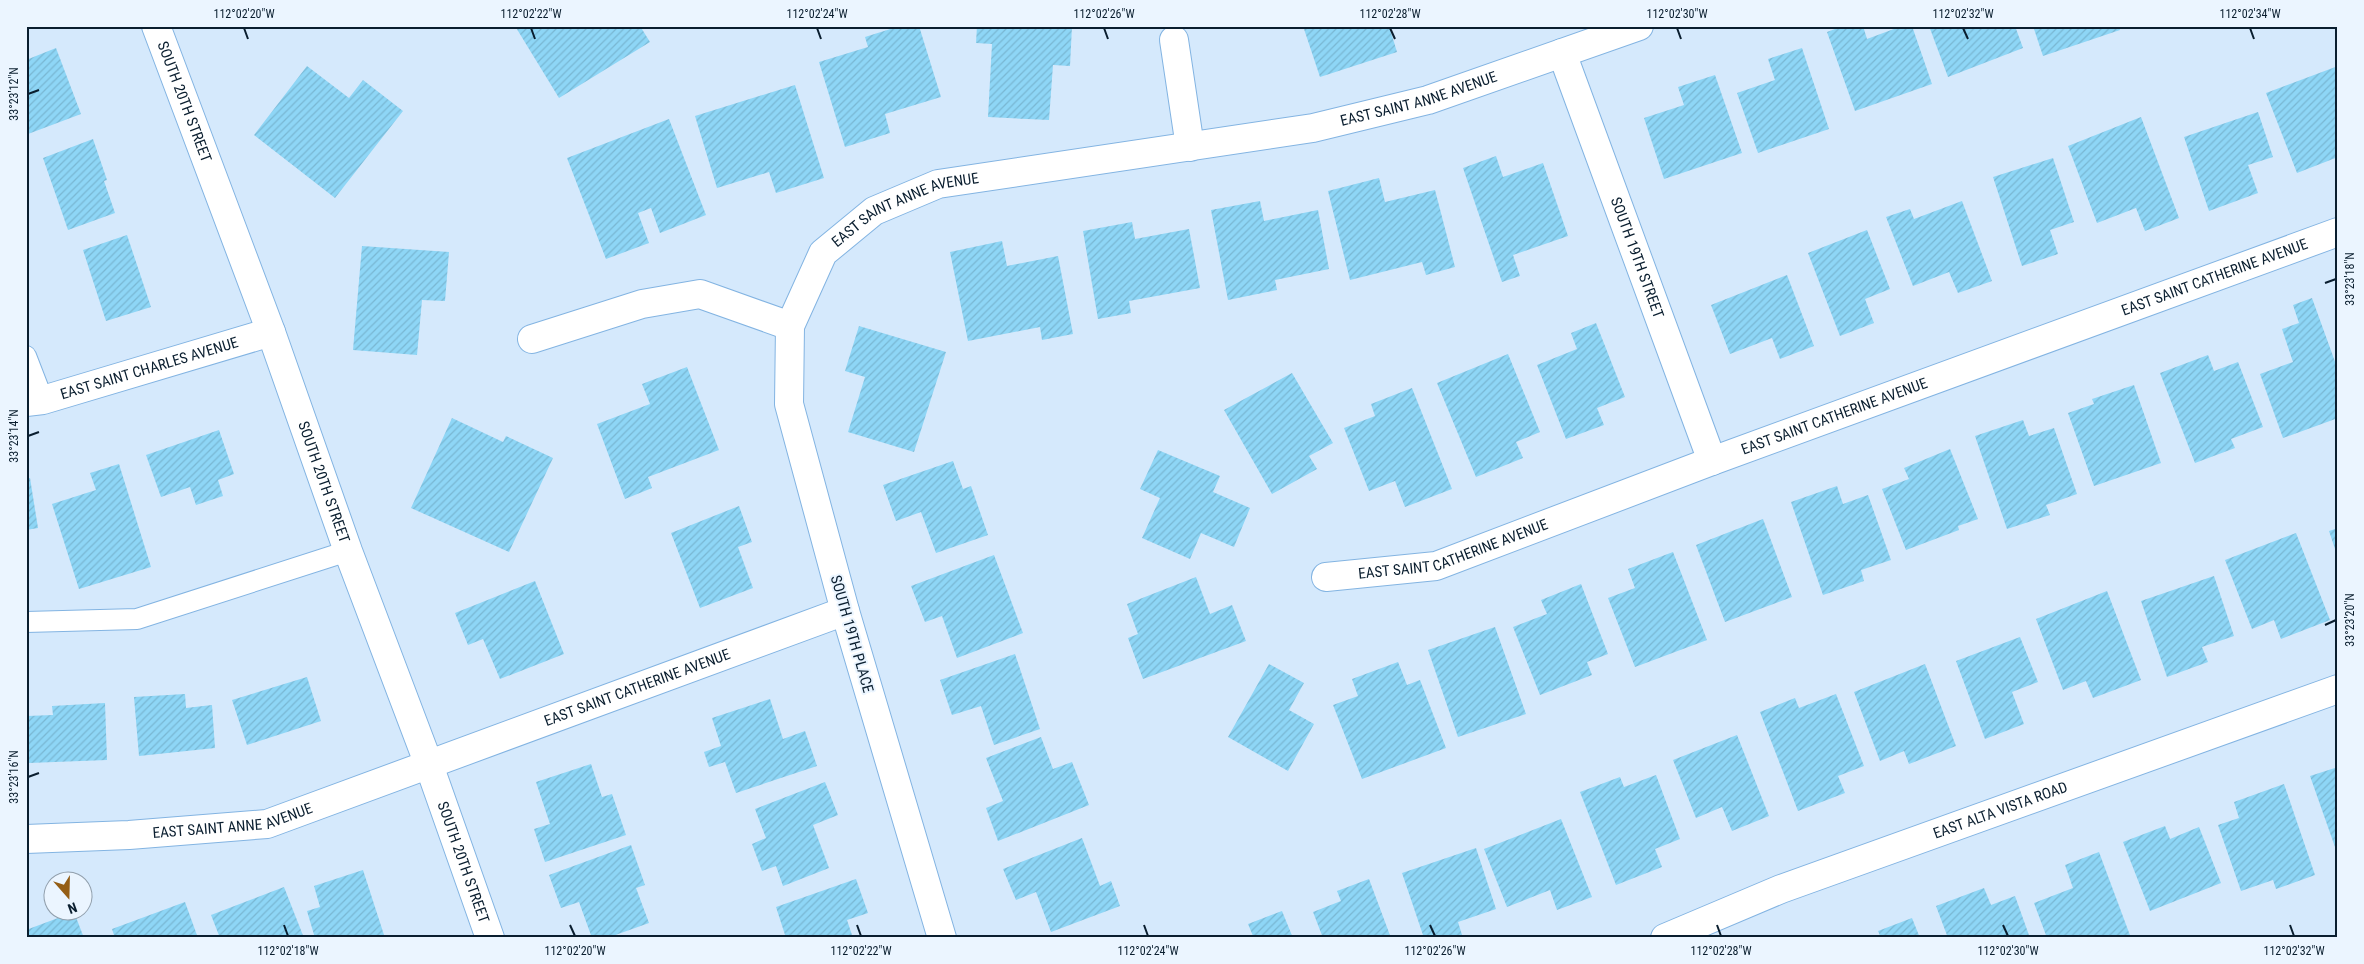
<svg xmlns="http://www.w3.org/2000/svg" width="2364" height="964" font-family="'Roboto Condensed',sans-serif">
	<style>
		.building { fill: url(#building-hatch) }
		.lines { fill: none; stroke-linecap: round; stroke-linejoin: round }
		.lane-casing { stroke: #83b4e2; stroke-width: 22 }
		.street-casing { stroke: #83b4e2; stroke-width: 30 }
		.lane { stroke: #fff; stroke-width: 20 }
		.street { stroke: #fff; stroke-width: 28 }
		.ticks { fill: none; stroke: #0a1e2f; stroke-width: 2 }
		.labels { text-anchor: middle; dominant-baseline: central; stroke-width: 4; stroke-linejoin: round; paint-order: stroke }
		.street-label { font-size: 15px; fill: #0a1e2f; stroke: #ebf5ff }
		.neatline { fill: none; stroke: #0a1e2f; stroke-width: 2 }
		.ticks-label { font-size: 12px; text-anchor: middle; fill: #0a1e2f }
	</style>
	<defs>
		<pattern id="building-hatch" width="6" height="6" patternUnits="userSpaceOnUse" patternTransform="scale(1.25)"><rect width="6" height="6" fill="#8ed6f6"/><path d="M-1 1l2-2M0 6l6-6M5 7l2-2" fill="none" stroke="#79b7d3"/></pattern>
	</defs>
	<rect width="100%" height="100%" fill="#d5e9fc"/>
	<g class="building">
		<path d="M 515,26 L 640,26 L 650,42 L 559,98 Z"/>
		<path d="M 900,26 L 919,26 L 941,97 L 885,114 L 890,133 L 845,147 L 819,62 L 868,47 L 865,37 Z"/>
		<path d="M 977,26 L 1072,26 L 1070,66 L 1053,65 L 1049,120 L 988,117 L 992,44 L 976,43 Z"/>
		<path d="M 1303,26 L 1389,26 L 1397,52 L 1320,77 Z"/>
		<path d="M 1843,26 L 1863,26 L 1867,39 L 1902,26 L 1912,26 L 1932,84 L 1855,111 L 1827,32 Z"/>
		<path d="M 1929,26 L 2015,26 L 2023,48 L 1948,77 Z"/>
		<path d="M 2033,26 L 2119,26 L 2120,30 L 2043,56 Z"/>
		<path d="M 56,48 L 81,114 L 28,134 L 26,60 Z"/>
		<path d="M 1802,48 L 1829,129 L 1758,153 L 1737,93 L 1775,80 L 1768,59 Z"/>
		<path d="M 307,66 L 349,98 L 363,80 L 403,111 L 335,198 L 254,135 Z"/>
		<path d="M 2338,66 L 2338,157 L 2297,173 L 2266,93 Z"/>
		<path d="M 1715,75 L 1742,153 L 1664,179 L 1644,118 L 1684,105 L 1678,87 Z"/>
		<path d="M 795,85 L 824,178 L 776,193 L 769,172 L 717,188 L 695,116 Z"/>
		<path d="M 2258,112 L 2273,157 L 2248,165 L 2258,193 L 2209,211 L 2184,137 Z"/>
		<path d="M 2141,117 L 2179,218 L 2145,231 L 2136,208 L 2097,223 L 2068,146 Z"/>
		<path d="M 669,119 L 706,215 L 660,233 L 651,208 L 638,213 L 649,243 L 606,259 L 567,158 Z"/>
		<path d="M 93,139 L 107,180 L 104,181 L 115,213 L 68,230 L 43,158 Z"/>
		<path d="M 1496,156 L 1503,177 L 1543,163 L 1568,236 L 1513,255 L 1520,276 L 1502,282 L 1463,168 Z"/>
		<path d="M 2053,158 L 2074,222 L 2050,230 L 2058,254 L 2022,266 L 1993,177 Z"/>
		<path d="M 1379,178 L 1385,202 L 1435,190 L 1455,267 L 1426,275 L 1422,262 L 1350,280 L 1328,191 Z"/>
		<path d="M 1260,201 L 1264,221 L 1318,210 L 1329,269 L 1275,280 L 1277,290 L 1228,300 L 1211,210 Z"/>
		<path d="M 1962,201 L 1992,281 L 1958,293 L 1949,272 L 1913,286 L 1886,217 L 1910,209 L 1914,219 Z"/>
		<path d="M 1132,222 L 1135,239 L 1189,229 L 1200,288 L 1129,301 L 1131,313 L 1098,319 L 1083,231 Z"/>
		<path d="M 1867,230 L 1890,289 L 1865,299 L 1874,323 L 1840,336 L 1808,253 Z"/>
		<path d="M 127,235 L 151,307 L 106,321 L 83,250 Z"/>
		<path d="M 1002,241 L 1007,266 L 1058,256 L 1073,334 L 1042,340 L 1040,327 L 968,341 L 950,252 Z"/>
		<path d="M 362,246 L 449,252 L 445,301 L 422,300 L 417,355 L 353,350 Z"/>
		<path d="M 1787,275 L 1814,346 L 1780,359 L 1772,338 L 1730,354 L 1711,305 Z"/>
		<path d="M 2312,298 L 2338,370 L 2338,418 L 2283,438 L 2260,374 L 2293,362 L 2282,329 L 2299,323 L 2293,305 Z"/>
		<path d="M 1596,323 L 1625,397 L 1597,408 L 1604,425 L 1566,439 L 1537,365 L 1577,349 L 1571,333 Z"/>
		<path d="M 859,326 L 946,352 L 914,452 L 848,432 L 865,377 L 845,371 Z"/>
		<path d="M 1508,354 L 1540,432 L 1516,442 L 1523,458 L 1476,477 L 1437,383 Z"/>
		<path d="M 2208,355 L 2214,371 L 2238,362 L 2263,427 L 2231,439 L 2235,448 L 2195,463 L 2160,373 Z"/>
		<path d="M 687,367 L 719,450 L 648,477 L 652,488 L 625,499 L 597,424 L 650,404 L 642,384 Z"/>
		<path d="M 1292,373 L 1333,443 L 1309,456 L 1317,469 L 1272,494 L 1224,410 Z"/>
		<path d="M 2134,385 L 2161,463 L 2094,486 L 2068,413 L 2094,404 L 2092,399 Z"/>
		<path d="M 1412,388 L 1452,489 L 1405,507 L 1395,481 L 1369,491 L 1344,428 L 1375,416 L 1371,404 Z"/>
		<path d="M 452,418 L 503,442 L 506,436 L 553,458 L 509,552 L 411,508 Z"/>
		<path d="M 2023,420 L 2029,436 L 2054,428 L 2077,494 L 2046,505 L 2050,515 L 2007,529 L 1975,436 Z"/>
		<path d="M 219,430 L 234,474 L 218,480 L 223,496 L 196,505 L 190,487 L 161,497 L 146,455 Z"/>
		<path d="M 1950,449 L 1978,519 L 1958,526 L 1959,530 L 1906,550 L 1882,489 L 1909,479 L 1904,468 Z"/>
		<path d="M 1158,450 L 1220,476 L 1213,492 L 1250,508 L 1234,547 L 1201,533 L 1190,559 L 1142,538 L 1160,498 L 1140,489 Z"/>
		<path d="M 953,461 L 963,489 L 971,486 L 988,535 L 936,553 L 921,512 L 896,521 L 883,485 Z"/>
		<path d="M 119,464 L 151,567 L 79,589 L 52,504 L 96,490 L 90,473 Z"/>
		<path d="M 26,478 L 30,478 L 38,528 L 26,530 Z"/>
		<path d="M 1837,486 L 1843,504 L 1868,495 L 1891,560 L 1861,570 L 1864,581 L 1823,595 L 1791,502 Z"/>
		<path d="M 739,506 L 752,542 L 738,547 L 753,588 L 700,608 L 671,533 Z"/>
		<path d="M 1763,519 L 1792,597 L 1725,622 L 1696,545 Z"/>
		<path d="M 2338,528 L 2338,555 L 2337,555 L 2329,531 Z"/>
		<path d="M 2296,533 L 2330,620 L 2281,639 L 2274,620 L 2252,629 L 2225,560 Z"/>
		<path d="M 1673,552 L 1707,640 L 1635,667 L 1608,598 L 1635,588 L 1628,569 Z"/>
		<path d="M 994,555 L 1023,633 L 957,658 L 942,616 L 925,622 L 911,586 Z"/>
		<path d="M 2214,576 L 2234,636 L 2202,647 L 2208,662 L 2167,677 L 2141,601 Z"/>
		<path d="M 1196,577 L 1210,614 L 1232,605 L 1246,641 L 1143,679 L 1128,638 L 1138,634 L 1127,604 Z"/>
		<path d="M 535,581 L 564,654 L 500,679 L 483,639 L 468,645 L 455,613 Z"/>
		<path d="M 1581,584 L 1608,654 L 1587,662 L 1592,675 L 1540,695 L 1513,627 L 1547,614 L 1541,600 Z"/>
		<path d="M 2107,591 L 2141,680 L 2093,698 L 2086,681 L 2063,690 L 2036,619 Z"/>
		<path d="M 1495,627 L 1526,714 L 1458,737 L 1428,650 Z"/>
		<path d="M 2020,637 L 2038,682 L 2012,692 L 2024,724 L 1985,739 L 1956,661 Z"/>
		<path d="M 1015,654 L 1040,729 L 994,745 L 981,706 L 952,715 L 940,680 Z"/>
		<path d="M 1398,662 L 1407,685 L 1420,680 L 1446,748 L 1362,779 L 1333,705 L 1358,696 L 1352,679 Z"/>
		<path d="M 1269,664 L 1304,683 L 1289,710 L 1314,724 L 1288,771 L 1228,737 Z"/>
		<path d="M 1925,664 L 1956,746 L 1909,764 L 1904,751 L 1880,761 L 1854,692 Z"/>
		<path d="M 307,677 L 321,721 L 247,745 L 232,700 Z"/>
		<path d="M 185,694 L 186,708 L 212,705 L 215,748 L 139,756 L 134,697 Z"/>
		<path d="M 1836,694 L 1864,766 L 1838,776 L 1845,793 L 1798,811 L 1760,712 L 1795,698 L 1799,708 Z"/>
		<path d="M 770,699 L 783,739 L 805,731 L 817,766 L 736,793 L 725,762 L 709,767 L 704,752 L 721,746 L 712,718 Z"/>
		<path d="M 105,703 L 107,760 L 29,763 L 27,716 L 53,715 L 52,706 Z"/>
		<path d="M 1737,735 L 1769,816 L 1732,831 L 1722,807 L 1696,818 L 1673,760 Z"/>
		<path d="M 1041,737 L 1053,769 L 1072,762 L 1089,805 L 998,841 L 986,808 L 1003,801 L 986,758 Z"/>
		<path d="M 591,764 L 602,797 L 612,794 L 626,835 L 545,862 L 534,829 L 550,824 L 536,782 Z"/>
		<path d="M 2338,767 L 2338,846 L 2335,847 L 2310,776 Z"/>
		<path d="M 1656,775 L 1680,839 L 1655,849 L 1662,867 L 1616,885 L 1580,792 L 1620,777 L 1624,787 Z"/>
		<path d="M 825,782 L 838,815 L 813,825 L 829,868 L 783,886 L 776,866 L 762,871 L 752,844 L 766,838 L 755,809 Z"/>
		<path d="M 2284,784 L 2315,875 L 2276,889 L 2273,880 L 2241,891 L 2218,825 L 2239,818 L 2234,802 Z"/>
		<path d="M 1561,819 L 1592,897 L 1557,910 L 1550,890 L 1507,907 L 1484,849 Z"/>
		<path d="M 2165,826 L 2170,839 L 2199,827 L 2221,883 L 2150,911 L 2123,842 Z"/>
		<path d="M 1082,838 L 1100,886 L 1111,881 L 1120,906 L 1051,932 L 1036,892 L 1016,900 L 1003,869 Z"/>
		<path d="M 631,845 L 645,885 L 636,888 L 649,923 L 607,938 L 592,938 L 579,902 L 561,908 L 549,875 Z"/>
		<path d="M 1476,848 L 1496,909 L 1458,922 L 1463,938 L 1424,938 L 1402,873 Z"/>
		<path d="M 2099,852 L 2131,938 L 2047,938 L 2034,903 L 2073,888 L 2065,865 Z"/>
		<path d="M 363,870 L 385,938 L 315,938 L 307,911 L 320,907 L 314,886 Z"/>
		<path d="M 856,879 L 868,913 L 847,920 L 853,938 L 786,938 L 776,907 Z"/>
		<path d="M 1369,879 L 1391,938 L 1323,938 L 1313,912 L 1341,901 L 1337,891 Z"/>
		<path d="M 284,887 L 304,938 L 220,938 L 211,915 Z"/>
		<path d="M 1984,888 L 1991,905 L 2015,896 L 2030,938 L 1948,938 L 1936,906 Z"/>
		<path d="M 185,902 L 198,938 L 115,938 L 112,929 Z"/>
		<path d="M 1282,911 L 1293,938 L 1247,938 L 1253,936 L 1248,924 Z"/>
		<path d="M 74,912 L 84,938 L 26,938 L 26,930 Z"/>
		<path d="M 1912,918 L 1920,938 L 1881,938 L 1878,931 Z"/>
	</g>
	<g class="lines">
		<defs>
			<g id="lane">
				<path d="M 26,356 L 43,400"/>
				<path d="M 26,622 L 137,619 L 348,551"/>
			</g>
			<g id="street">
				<path id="s1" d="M 156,26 L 271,332 L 348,551 L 429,765 L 490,938"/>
				<path d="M 1174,40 L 1190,147"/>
				<path id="s2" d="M 1562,53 L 1712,461"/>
				<path d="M 532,339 L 642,304 L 700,294 L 790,326"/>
				<path id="s3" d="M 26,402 L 43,400 L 271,332"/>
				<path id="s4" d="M 1326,577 L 1436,566 L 1712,461 L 2338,232"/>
				<path id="s5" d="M 26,839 L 129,835 L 267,824 L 845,611"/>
				<path id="s6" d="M 942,938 L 845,611 L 789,404 L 790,326 L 823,253 L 874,211 L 938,184 L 1313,128 L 1428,100 L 1639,26"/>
				<path id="s7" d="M 1665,938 L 1781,889 L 2338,689"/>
			</g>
		</defs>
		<use href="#lane" class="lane-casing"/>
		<use href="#street" class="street-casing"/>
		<use href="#lane" class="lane"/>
		<use href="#street" class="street"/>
	</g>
	<path class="ticks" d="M 244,28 L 248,39M 531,28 L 535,39M 817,28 L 821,39M 1104,28 L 1108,39M 1390,28 L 1395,39M 1677,28 L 1681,39M 1963,28 L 1968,39M 2250,28 L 2254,39M 28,94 L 39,90M 2325,283 L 2336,279M 28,436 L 39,432M 2325,625 L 2336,620M 28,777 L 39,773M 284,925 L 288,936M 570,925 L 575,936M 857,925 L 861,936M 1144,925 L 1148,936M 1430,925 L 1435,936M 1717,925 L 1721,936M 2003,925 L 2008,936M 2290,925 L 2294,936"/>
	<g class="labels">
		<g class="street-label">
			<text stroke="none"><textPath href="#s6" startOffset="1338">EAST SAINT ANNE AVENUE</textPath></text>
			<text stroke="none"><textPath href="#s1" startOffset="81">SOUTH 20TH STREET</textPath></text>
			<text stroke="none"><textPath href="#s6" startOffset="809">EAST SAINT ANNE AVENUE</textPath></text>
			<text stroke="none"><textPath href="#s2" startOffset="218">SOUTH 19TH STREET</textPath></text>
			<text stroke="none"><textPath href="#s4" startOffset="941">EAST SAINT CATHERINE AVENUE</textPath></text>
			<text stroke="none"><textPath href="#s3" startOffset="128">EAST SAINT CHARLES AVENUE</textPath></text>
			<text stroke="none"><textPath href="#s4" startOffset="536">EAST SAINT CATHERINE AVENUE</textPath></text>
			<text stroke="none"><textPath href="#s1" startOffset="486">SOUTH 20TH STREET</textPath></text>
			<text stroke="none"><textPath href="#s4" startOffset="131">EAST SAINT CATHERINE AVENUE</textPath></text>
			<text transform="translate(852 634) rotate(74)">SOUTH 19TH PLACE</text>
			<text stroke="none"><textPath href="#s5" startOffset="636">EAST SAINT CATHERINE AVENUE</textPath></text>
			<text stroke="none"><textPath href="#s7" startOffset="359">EAST ALTA VISTA ROAD</textPath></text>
			<text stroke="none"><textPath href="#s5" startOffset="208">EAST SAINT ANNE AVENUE</textPath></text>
			<text stroke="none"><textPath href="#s1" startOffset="891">SOUTH 20TH STREET</textPath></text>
		</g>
	</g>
	<rect width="2364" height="964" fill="none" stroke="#ebf5ff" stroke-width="55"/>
	<g transform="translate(68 896) rotate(160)"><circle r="24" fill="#ebf5ff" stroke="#919fac"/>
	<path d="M0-4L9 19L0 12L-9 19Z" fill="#945e16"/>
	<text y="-8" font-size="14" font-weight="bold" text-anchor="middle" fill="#0a1e2f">N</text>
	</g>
	<rect x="28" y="28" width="2308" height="908" class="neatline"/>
	<g class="ticks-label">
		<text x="244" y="18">112°02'20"W</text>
		<text x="531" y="18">112°02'22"W</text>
		<text x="817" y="18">112°02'24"W</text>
		<text x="1104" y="18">112°02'26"W</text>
		<text x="1390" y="18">112°02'28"W</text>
		<text x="1677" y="18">112°02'30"W</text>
		<text x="1963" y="18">112°02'32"W</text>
		<text x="2250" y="18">112°02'34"W</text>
		<text transform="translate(14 94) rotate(-90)" y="4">33°23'12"N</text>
		<text transform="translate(2350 279) rotate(-90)" y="4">33°23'18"N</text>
		<text transform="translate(14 436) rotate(-90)" y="4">33°23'14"N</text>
		<text transform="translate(2350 620) rotate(-90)" y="4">33°23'20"N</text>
		<text transform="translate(14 777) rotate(-90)" y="4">33°23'16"N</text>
		<text x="288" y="955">112°02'18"W</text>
		<text x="575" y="955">112°02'20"W</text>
		<text x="861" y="955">112°02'22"W</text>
		<text x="1148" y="955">112°02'24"W</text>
		<text x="1435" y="955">112°02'26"W</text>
		<text x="1721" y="955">112°02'28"W</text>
		<text x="2008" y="955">112°02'30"W</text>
		<text x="2294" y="955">112°02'32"W</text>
	</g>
</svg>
